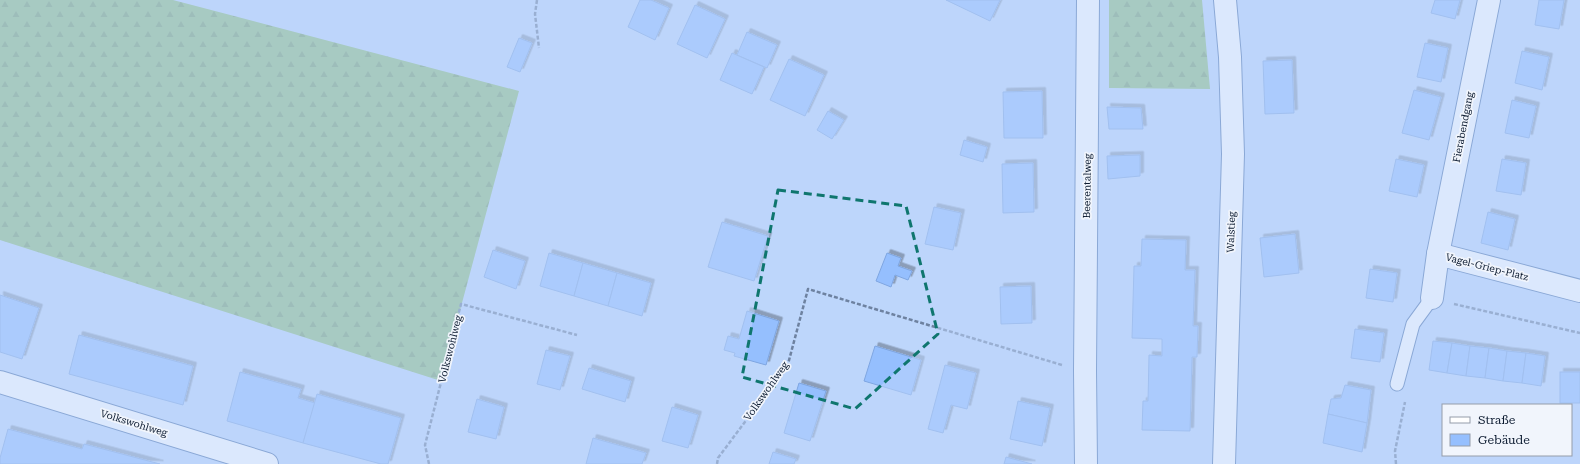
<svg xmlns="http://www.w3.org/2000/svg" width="1580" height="464" font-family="'Roboto Serif',serif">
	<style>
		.forest { fill: url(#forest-firs) }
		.building { fill: #95bffe; stroke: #7fa6e1; filter: url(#shadow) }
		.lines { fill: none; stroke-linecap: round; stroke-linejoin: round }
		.lane-casing { stroke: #4d72a9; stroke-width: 15 }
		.street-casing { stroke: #4d72a9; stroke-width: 24 }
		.path { stroke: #6e82a0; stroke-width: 2.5; stroke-dasharray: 4 2; stroke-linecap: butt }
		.lane { stroke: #fff; stroke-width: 13 }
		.street { stroke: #fff; stroke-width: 22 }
		.marked { fill: none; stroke: #0f766e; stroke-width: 3; stroke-dasharray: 8 5; stroke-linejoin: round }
		.labels { text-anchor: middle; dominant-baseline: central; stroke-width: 3.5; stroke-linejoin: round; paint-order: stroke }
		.street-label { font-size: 10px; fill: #0a192f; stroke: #f1f5fc }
	</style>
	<defs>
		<pattern id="forest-firs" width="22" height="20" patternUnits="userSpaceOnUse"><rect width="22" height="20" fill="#8cbc7d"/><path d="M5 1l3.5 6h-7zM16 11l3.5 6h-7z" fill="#77a16c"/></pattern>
		<filter id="shadow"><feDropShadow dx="3.5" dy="-3.5" stdDeviation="0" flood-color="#0004"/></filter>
	</defs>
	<rect width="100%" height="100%" fill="#bdd6fb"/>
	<g class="forest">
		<path d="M 0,0 L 173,0 L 519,91 L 441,381 L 0,240 Z"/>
		<path d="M 1109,0 L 1202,0 L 1210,89 L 1109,88 Z"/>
	</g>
	<g class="building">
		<path d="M 640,0 L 651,0 L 669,8 L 655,40 L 628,27 Z"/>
		<path d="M 946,0 L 1000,0 L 990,21 Z"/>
		<path d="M 1435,0 L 1460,0 L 1455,19 L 1431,13 Z"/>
		<path d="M 1539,0 L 1564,0 L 1559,29 L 1535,25 Z"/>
		<path d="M 695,5 L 725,19 L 707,58 L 677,44 Z"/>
		<path d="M 747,32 L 777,45 L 767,68 L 737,55 Z"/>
		<path d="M 519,38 L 532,43 L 520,72 L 507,67 Z"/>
		<path d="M 1425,43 L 1448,48 L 1441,82 L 1417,77 Z"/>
		<path d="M 1522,51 L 1549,57 L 1542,90 L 1515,83 Z"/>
		<path d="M 732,53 L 764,67 L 752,94 L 720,80 Z"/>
		<path d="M 789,59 L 824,75 L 805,116 L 770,100 Z"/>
		<path d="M 1292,60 L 1294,113 L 1265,114 L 1263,61 Z"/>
		<path d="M 1414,90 L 1441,97 L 1429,140 L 1402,133 Z"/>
		<path d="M 1042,91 L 1043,138 L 1004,138 L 1003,92 Z"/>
		<path d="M 1512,100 L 1536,106 L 1529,138 L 1505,133 Z"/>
		<path d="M 1107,107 L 1141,108 L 1143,129 L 1109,129 Z"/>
		<path d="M 828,111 L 844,120 L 832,139 L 817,130 Z"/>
		<path d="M 964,140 L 987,147 L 983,162 L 960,155 Z"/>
		<path d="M 1140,155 L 1140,176 L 1108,179 L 1107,156 Z"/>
		<path d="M 1396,159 L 1424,165 L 1417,197 L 1389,191 Z"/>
		<path d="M 1502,159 L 1526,163 L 1521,195 L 1496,191 Z"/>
		<path d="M 1033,163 L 1034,212 L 1003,213 L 1002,164 Z"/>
		<path d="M 934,207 L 961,213 L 953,250 L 925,244 Z"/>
		<path d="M 1488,212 L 1515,219 L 1508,250 L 1481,243 Z"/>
		<path d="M 722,222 L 768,236 L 754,281 L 708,267 Z"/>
		<path d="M 1295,234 L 1299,273 L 1264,277 L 1260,238 Z"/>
		<path d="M 1142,239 L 1186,240 L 1185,270 L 1195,270 L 1193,326 L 1198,326 L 1197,357 L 1192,357 L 1190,431 L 1142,430 L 1143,401 L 1148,401 L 1149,355 L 1162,356 L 1162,339 L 1132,338 L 1134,266 L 1141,266 Z"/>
		<path d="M 493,250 L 525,261 L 516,289 L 484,277 Z"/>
		<path d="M 549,253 L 583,263 L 574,296 L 540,286 Z"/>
		<path d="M 887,253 L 901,258 L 898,266 L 912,271 L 908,280 L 895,275 L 891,287 L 876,281 Z"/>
		<path d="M 583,263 L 617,273 L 608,306 L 574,296 Z"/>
		<path d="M 1370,269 L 1397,273 L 1393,302 L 1366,298 Z"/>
		<path d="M 617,273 L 651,283 L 642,316 L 608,306 Z"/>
		<path d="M 1031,286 L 1032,323 L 1001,324 L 1000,287 Z"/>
		<path d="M 0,295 L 39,308 L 22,359 L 0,352 Z"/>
		<path d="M 747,311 L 779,321 L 766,365 L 734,356 L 735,353 L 724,350 L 728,336 L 739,339 Z"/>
		<path d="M 1355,329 L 1384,333 L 1380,362 L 1351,358 Z"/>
		<path d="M 79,335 L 193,366 L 183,405 L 69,374 Z"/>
		<path d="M 1433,341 L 1452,343 L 1447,373 L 1429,370 Z"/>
		<path d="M 1452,343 L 1470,346 L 1466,376 L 1447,373 Z"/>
		<path d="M 875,346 L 921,360 L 911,395 L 864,381 Z"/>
		<path d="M 1470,346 L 1489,348 L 1485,378 L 1466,376 Z"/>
		<path d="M 1489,348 L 1507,351 L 1503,381 L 1485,378 Z"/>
		<path d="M 546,350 L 570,356 L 560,390 L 537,384 Z"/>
		<path d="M 1507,351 L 1526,353 L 1522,383 L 1503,381 Z"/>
		<path d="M 1526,353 L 1545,356 L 1541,386 L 1522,383 Z"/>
		<path d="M 945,365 L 976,373 L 967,409 L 951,405 L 943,433 L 928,429 Z"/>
		<path d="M 589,368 L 631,381 L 625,402 L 582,389 Z"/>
		<path d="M 240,372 L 301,389 L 298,398 L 315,403 L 303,443 L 227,421 Z"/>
		<rect x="1560" y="372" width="20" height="31"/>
		<path d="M 799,383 L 826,391 L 810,441 L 784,433 Z"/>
		<path d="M 1345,385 L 1371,390 L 1367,423 L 1328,414 L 1331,399 L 1341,398 Z"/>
		<path d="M 317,394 L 401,418 L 388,464 L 381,464 L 303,443 Z"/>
		<path d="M 477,399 L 504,407 L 496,439 L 468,432 Z"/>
		<path d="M 1018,401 L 1050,408 L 1042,446 L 1010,439 Z"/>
		<path d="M 672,407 L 698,415 L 688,448 L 662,441 Z"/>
		<path d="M 1328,414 L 1367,423 L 1362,452 L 1323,443 Z"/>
		<path d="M 8,429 L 82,449 L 84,444 L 160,464 L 0,464 L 0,458 Z"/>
		<path d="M 593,438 L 646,453 L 642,464 L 586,464 Z"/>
		<path d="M 773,452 L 796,459 L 794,464 L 769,464 Z"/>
		<path d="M 1006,457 L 1032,464 L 1004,464 Z"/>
	</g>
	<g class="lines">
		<defs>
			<path id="lane" d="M 1397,384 L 1413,324 L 1432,298"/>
			<g id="street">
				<path d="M 1438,254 L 1489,0"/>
				<path d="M 1432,298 L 1438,254 L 1580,291"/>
				<path d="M 0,382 L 267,464"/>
				<path d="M 1086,464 L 1085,371 L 1088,0"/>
				<path d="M 1224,464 L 1233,154 L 1230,57 L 1225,0"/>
			</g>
		</defs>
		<use href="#lane" class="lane-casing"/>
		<use href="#street" class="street-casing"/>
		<g class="path">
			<path d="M 537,0 L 535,14 L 539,48"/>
			<path d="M 1454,304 L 1580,333"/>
			<path d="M 429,464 L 425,445 L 461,304 L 577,335"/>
			<path d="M 717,464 L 718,458 L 788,364 L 808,289 L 1062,365"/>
			<path d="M 1396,464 L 1395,451 L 1405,402"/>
		</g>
		<use href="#lane" class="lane"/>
		<use href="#street" class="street"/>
	</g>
	<path d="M0 0H1580V464H0ZM 778,190 L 906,206 L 938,334 L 855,409 L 742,377 Z" fill="#bdd6fb" fill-opacity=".55" fill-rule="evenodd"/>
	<path class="marked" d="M 778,190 L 906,206 L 938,334 L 855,409 L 742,377 Z"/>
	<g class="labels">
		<g class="street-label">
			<text transform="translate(1463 127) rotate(-79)">Fierabendgang</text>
			<text transform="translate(1087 186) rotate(-89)">Beerentalweg</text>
			<text transform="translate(1231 232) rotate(-88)">Walstieg</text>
			<text transform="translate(1487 267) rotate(14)">Vagel-Griep-Platz</text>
			<text transform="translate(450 349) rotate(-76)">Volkswohlweg</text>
			<text transform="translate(766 391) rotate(-55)">Volkswohlweg</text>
			<text transform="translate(134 423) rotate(17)">Volkswohlweg</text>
		</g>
	</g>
	<rect x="1442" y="404" width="130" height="52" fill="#f1f5fc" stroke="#959daa"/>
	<rect x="1450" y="417" width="20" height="6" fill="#ffffff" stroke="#959daa"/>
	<text x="1478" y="424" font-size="12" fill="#0a192f">Straße</text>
	<rect x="1450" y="434" width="20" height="12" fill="#95bffe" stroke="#959daa"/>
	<text x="1478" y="444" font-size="12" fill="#0a192f">Gebäude</text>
</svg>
